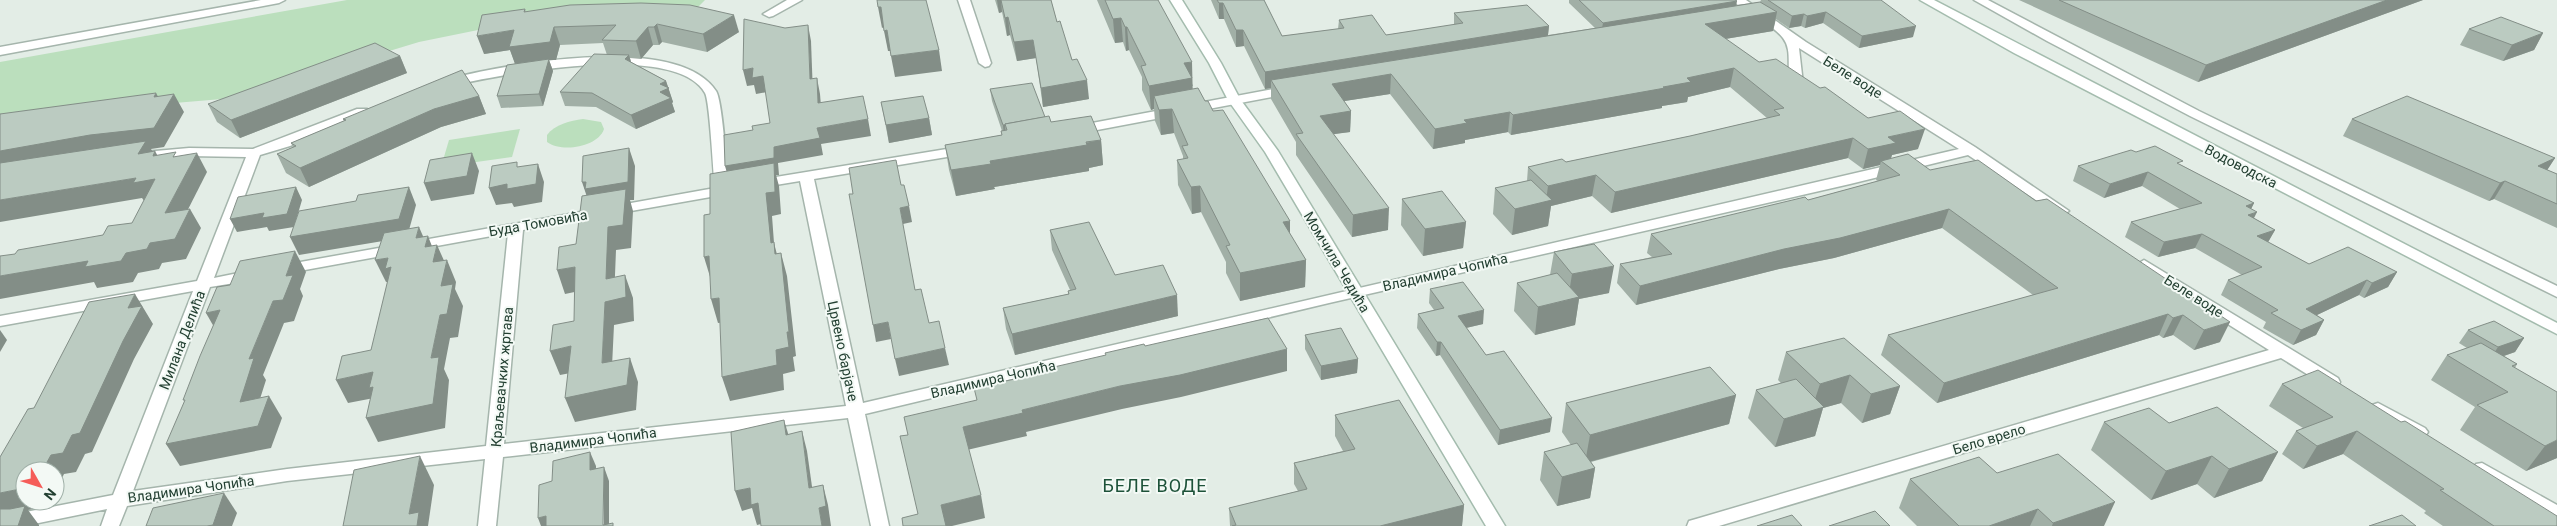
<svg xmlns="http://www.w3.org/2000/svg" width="2557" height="526" font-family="Roboto,sans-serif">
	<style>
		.green { fill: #bbdfbd }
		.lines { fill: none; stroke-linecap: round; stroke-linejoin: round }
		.street-casing { stroke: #a5b5ac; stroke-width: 3 }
		.secondary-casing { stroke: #a4bcae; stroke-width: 3 }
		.street { fill: #fff; fill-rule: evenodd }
		.secondary { fill: #fff; fill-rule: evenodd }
		.wall { fill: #a1afa6 }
		.shaded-wall { fill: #838e87 }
		.building { fill: #bbcbc1; stroke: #838e87 }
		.labels { text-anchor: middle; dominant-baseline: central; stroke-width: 4; stroke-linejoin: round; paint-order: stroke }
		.street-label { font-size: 14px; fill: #223f31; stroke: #f3f9f5 }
		.near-neighbourhood-label { font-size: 18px; letter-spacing: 1px; fill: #1d5239; stroke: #f3f9f5 }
	</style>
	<rect width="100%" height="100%" fill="#e3ede6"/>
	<g class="green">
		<path d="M 347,0 L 705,0 L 692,13 L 518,22 L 419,42 L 234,98 L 127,107 L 0,125 L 0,62 Z"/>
		<path d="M 583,119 L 601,122 L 604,129 C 598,147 562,153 547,142 L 547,135 C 555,124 570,121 583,119 Z"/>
		<path d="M 520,129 L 512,157 L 441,167 L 449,140 Z"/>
	</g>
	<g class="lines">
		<defs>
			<g id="street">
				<path d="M 261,0 L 285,0 L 279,3 L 0,55 L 0,47 Z"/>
				<path d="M 787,0 L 802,0 L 773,16 L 769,17 L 763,14 Z"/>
				<path d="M 958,0 L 970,0 L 991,63 L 989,66 L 985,67 L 979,63 Z"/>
				<path d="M 1733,0 L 1746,0 L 1806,42 L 1975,147 L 2069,211 L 2062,215 L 2057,214 L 1968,155 L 1850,184 L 1329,303 L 865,414 L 889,526 L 871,526 L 848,418 L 503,457 L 496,526 L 478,526 L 485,459 L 287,481 L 127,506 L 119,526 L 101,526 L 107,509 L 24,526 L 0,526 L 0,517 L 113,495 L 193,291 L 0,326 L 0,316 L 197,281 L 246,157 L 189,156 L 138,160 L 133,159 L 131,156 L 133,153 L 189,148 L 253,149 L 357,109 L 367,109 L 368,112 L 290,146 L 260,155 L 214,278 L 253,270 L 261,275 L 253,280 L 210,287 L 133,491 L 287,469 L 486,446 L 508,233 L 283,274 L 278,272 L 275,269 L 278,266 L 715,188 C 713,172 710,102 705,93 C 675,40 496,75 447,87 L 443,86 L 441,83 L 443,80 C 503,65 676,31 716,91 C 722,99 727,170 728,185 L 736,186 L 738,189 L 736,192 L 722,195 L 523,230 L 504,444 L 846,406 L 800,181 L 758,188 L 753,187 L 751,184 L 753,181 L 758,180 L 965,146 L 972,150 L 965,154 L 814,179 L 863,403 L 1959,149 L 1799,48 L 1803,84 L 1797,88 L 1793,87 C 1784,72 1794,52 1783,38 C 1771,22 1746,16 1733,0 Z"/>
				<path d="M 1974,0 L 1988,0 L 2199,111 L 2557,286 L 2557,297 L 2190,116 L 2047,41 Z"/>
				<path d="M 1289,86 L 1293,87 L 1295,90 L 1293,93 L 1076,134 L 1069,130 L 1076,126 Z"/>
				<path d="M 2144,260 L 2338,378 L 2340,382 L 2338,386 L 2326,386 L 2281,358 L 1719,526 L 1687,526 L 1689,521 L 1696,519 L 2269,350 L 2139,268 L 2136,265 Z"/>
				<path d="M 2378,403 L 2425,428 L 2428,432 L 2425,436 L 2413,436 L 2372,413 L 2369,409 L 2372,405 Z"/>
				<path d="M 2482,463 L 2557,505 L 2557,521 L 2476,474 L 2473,469 L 2476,464 Z"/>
			</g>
			<g id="secondary">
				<path d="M 1170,0 L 1182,0 L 1221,63 L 1240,99 L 1278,151 L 1505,526 L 1486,526 L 1265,152 L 1228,100 L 1209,63 Z"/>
				<path d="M 1920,0 L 1934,0 L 2557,323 L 2557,334 L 2014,53 Z"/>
			</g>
		</defs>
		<use href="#street" class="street-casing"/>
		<use href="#secondary" class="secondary-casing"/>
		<use href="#street" class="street"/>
		<use href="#secondary" class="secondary"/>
	</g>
	<g class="wall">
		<path d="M 995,0 L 1051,0 L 1057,22 L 1072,60 L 1089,99 L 1043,107 L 1036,58 L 1017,61 L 1010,35 L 1007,36 L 1002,12 L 999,13 Z"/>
		<path d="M 1097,0 L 1158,0 L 1193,86 L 1192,86 L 1192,89 L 1205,101 L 1213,111 L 1306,260 L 1305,287 L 1240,301 L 1226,273 L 1226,262 L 1201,212 L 1192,214 L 1178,185 L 1177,160 L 1183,159 L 1183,156 L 1174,133 L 1161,135 L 1155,121 L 1154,109 L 1151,110 L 1142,90 L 1142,77 L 1129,50 L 1126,51 L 1123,42 L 1115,43 Z"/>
		<path d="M 1211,0 L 1264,0 L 1282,36 L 1338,29 L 1339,20 L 1386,35 L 1454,25 L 1454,13 L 1549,26 L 1548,35 L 1595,28 L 1569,3 L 1569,0 L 1735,0 L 1736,5 L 1760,2 L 1761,0 L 1881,0 L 1913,37 L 1859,48 L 1823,23 L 1805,28 L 1801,26 L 1789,28 L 1776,19 L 1773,31 L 1725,39 L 1759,62 L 1820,88 L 1918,149 L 1892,155 L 1891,159 L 2036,201 L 2047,199 L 2220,342 L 2194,350 L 2173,335 L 2163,338 L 2159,335 L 1937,403 L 1881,355 L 1888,335 L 2033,295 L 1942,228 L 1834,258 L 1779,269 L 1636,305 L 1617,283 L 1620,264 L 1652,257 L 1647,253 L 1651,234 L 1808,200 L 1878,181 L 1876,180 L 1880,165 L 1863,169 L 1848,158 L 1611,213 L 1592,196 L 1551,206 L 1548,226 L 1512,235 L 1493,214 L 1495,188 L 1527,181 L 1528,167 L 1566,162 L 1690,136 L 1767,118 L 1730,87 L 1688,97 L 1687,102 L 1662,106 L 1662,108 L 1511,135 L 1508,132 L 1465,140 L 1465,143 L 1433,149 L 1390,94 L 1344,101 L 1351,111 L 1350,132 L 1333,134 L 1388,230 L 1352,237 L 1296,155 L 1296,142 L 1271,99 L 1271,88 L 1265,89 L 1244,46 L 1236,47 L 1224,19 L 1219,19 Z"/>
		<path d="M 2019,0 L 2423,0 L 2198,82 Z"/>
		<path d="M 525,9 L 526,12 L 739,32 L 707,52 L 662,42 L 659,45 L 653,45 L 641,59 L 630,58 L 631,62 L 666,81 L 673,102 L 672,103 L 675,112 L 636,129 L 596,107 L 565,106 L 560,92 L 607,55 L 603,43 L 560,45 L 556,60 L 549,60 L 553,71 L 543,106 L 501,108 L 497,96 L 515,63 L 510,50 L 484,54 Z"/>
		<path d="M 2469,29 L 2543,33 L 2534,50 L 2503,61 L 2460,45 Z"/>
		<path d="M 400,56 L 407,73 L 240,138 L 217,122 L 208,104 Z"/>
		<path d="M 990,89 L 1045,117 L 1051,122 L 1101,140 L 1103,165 L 1089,168 L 1089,171 L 994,187 L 995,189 L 956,196 L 949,170 L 945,145 L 1002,135 L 1001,131 L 1002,131 L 992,101 Z"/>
		<path d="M 479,96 L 486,114 L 441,127 L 309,187 L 286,173 L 277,154 L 293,147 L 291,143 L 344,121 L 343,119 Z"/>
		<path d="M 881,102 L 929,118 L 932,135 L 889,143 Z"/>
		<path d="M 2352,119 L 2555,158 L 2547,170 L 2557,174 L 2557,228 L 2494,199 L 2489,201 L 2343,136 Z"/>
		<path d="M 2136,152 L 2181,165 L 2254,203 L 2251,209 L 2254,218 L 2275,230 L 2268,242 L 2309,264 L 2397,272 L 2388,287 L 2364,298 L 2359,295 L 2317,315 L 2324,320 L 2316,335 L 2293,345 L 2263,328 L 2266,322 L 2221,295 L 2228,280 L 2242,275 L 2195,248 L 2158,257 L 2125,237 L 2131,222 L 2180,209 L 2142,186 L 2104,198 L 2073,181 L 2078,166 Z"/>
		<path d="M 1402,199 L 1466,222 L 1463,248 L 1423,256 L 1401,225 Z"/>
		<path d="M 1050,230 L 1115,275 L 1178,316 L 1015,355 L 1006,329 L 1003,308 L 1068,294 L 1068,291 L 1070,290 L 1052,250 Z"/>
		<path d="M 1554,252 L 1609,293 L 1579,299 L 1575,325 L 1535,335 L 1514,311 L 1517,283 L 1550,275 Z"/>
		<path d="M 1430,289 L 1483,324 L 1466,328 L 1486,355 L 1550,432 L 1498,445 L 1440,355 L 1436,356 L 1417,328 L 1418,314 L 1434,310 L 1429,303 Z"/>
		<path d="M 2468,330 L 2524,338 L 2515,352 L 2504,356 L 2517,364 L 2515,368 L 2557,458 L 2526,471 L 2460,430 L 2475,407 L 2431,380 L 2447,355 L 2467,348 L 2459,343 Z"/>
		<path d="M 1305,335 L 1358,359 L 1357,373 L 1321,380 L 1305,349 Z"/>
		<path d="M 1786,352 L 1900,386 L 1890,414 L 1862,423 L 1841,403 L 1823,408 L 1815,436 L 1775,447 L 1748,418 L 1756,390 L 1781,383 L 1778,380 Z"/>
		<path d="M 2282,384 L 2557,526 L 2443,526 L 2424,513 L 2426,511 L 2343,454 L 2303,469 L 2282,454 L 2296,431 L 2303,428 L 2269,406 Z"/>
		<path d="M 1736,395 L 1729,424 L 1591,462 L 1595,468 L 1590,498 L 1557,506 L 1540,480 L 1544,452 L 1571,445 L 1562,432 L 1566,403 Z"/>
		<path d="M 1335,415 L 1464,505 L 1462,526 L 1230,526 L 1229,508 L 1298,491 L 1294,484 L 1294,463 L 1343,451 L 1335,436 Z"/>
		<path d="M 2104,422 L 2169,423 L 2278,452 L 2262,481 L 2214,498 L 2197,484 L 2151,500 L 2091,450 Z"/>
		<path d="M 1997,473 L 2104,526 L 1917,526 L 1899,508 L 1910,479 Z"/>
	</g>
	<g class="shaded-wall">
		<path d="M 997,0 L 1001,0 L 1002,12 L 999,13 Z"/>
		<path d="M 2387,0 L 2423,0 L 2198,82 L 2206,65 Z"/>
		<path d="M 1737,1 L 1735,12 L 1601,34 L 1603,23 Z"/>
		<path d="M 1219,3 L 1223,3 L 1224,19 L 1219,19 Z"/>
		<path d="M 878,7 L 881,7 L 884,27 L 882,28 Z"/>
		<path d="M 1777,12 L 1773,31 L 1701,43 L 1705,24 Z"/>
		<path d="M 1826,12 L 1823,23 L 1805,28 L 1807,16 Z"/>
		<path d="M 1804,14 L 1801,26 L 1789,28 L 1792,16 Z"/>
		<path d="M 734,15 L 739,32 L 707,52 L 703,34 Z"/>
		<path d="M 1008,17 L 1010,35 L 1007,36 L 1005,18 Z"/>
		<path d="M 1121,18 L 1123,42 L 1115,43 L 1113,19 Z"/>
		<path d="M 657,24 L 662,42 L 659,45 L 654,27 Z"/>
		<path d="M 808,25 L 811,41 L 813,95 L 810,79 Z"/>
		<path d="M 1549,26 L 1547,43 L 1271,80 L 1271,88 L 1265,89 L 1265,72 Z"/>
		<path d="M 1916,26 L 1913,37 L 1859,48 L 1862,36 Z"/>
		<path d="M 554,27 L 560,45 L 556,60 L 549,60 L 553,71 L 543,106 L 539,94 L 515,64 L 510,50 L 484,54 L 477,36 L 514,30 Z"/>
		<path d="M 648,27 L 653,45 L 641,59 L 636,41 Z"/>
		<path d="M 1125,27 L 1127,27 L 1129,50 L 1126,51 Z"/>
		<path d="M 887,30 L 891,51 L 888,51 L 884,31 Z"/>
		<path d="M 1236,30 L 1243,30 L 1244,46 L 1236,47 Z"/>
		<path d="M 2543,33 L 2534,50 L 2503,61 L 2512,45 Z"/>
		<path d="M 1033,40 L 1036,58 L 1017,61 L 1014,42 Z"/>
		<path d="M 939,50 L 942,71 L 895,77 L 891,56 Z"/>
		<path d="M 629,55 L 633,69 L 625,59 Z"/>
		<path d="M 400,56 L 407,73 L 240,138 L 231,120 Z"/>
		<path d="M 1192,62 L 1193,102 L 1154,96 L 1154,109 L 1151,110 L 1149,86 L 1184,63 Z"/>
		<path d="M 753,68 L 763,76 L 767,92 L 756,94 L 754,85 L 747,86 L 743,70 Z"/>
		<path d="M 1734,68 L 1730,87 L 1688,97 L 1687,102 L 1662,106 L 1662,108 L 1511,135 L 1513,115 L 1663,87 L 1687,78 Z"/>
		<path d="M 1391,74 L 1390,94 L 1332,103 L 1332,84 Z"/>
		<path d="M 817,78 L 820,94 L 822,119 L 818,103 Z"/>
		<path d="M 1087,80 L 1089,99 L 1043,107 L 1041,88 Z"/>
		<path d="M 666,81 L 673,102 L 672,103 L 675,112 L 636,129 L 631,115 L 660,92 L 660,84 Z"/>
		<path d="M 156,93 L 165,109 L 174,94 L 184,112 L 164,147 L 151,149 L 154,154 L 155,151 L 166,171 L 0,172 L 0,151 L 154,97 Z"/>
		<path d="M 479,96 L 486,114 L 441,127 L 309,187 L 300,168 L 434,109 Z"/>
		<path d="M 1172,109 L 1174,133 L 1161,135 L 1159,110 Z"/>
		<path d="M 1351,111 L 1350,132 L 1320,136 L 1320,116 Z"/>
		<path d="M 1510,112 L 1508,132 L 1465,140 L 1465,143 L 1433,149 L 1435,129 L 1464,120 Z"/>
		<path d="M 929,118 L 932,135 L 889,143 L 886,125 Z"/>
		<path d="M 868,119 L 871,136 L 821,144 L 823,155 L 778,163 L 779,175 L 776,175 L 779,186 L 781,214 L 772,216 L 774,243 L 780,266 L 730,183 L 725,166 L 774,147 L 817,128 Z"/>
		<path d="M 1003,125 L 1005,125 L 1006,137 L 1004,138 Z"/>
		<path d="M 1925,129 L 1918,149 L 1892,155 L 1889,163 L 1881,161 L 1880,165 L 1863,169 L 1868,149 L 1888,137 Z"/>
		<path d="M 1853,138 L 1848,158 L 1611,213 L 1615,192 Z"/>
		<path d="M 1101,140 L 1103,165 L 1089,168 L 1089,171 L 994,187 L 995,189 L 956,196 L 951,170 L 990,161 Z"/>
		<path d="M 629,148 L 635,166 L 634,200 L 630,200 L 633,211 L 631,248 L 616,250 L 614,300 L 625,275 L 633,298 L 634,321 L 614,325 L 611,387 L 602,363 L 606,279 L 588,200 L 582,182 Z"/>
		<path d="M 197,153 L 207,172 L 176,233 L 165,213 Z"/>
		<path d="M 472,153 L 479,171 L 474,194 L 431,201 L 424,183 Z"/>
		<path d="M 2555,158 L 2544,175 L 2538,166 Z"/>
		<path d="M 538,164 L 544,182 L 542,202 L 514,207 L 512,203 L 496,205 L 489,188 Z"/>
		<path d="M 2148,172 L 2142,186 L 2104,198 L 2110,184 Z"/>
		<path d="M 1596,175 L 1592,196 L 1551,206 L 1548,226 L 1512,235 L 1515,209 L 1546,201 L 1548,186 Z"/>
		<path d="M 136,178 L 155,179 L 145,202 L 142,198 L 0,222 L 0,200 Z"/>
		<path d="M 2505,181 L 2494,199 L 2489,201 L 2500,183 Z"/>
		<path d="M 1200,186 L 1201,212 L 1192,214 L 1191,187 Z"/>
		<path d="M 296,187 L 302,200 L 294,227 L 269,231 L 267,227 L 237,232 L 230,219 Z"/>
		<path d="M 409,187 L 416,205 L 407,237 L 299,255 L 290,237 Z"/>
		<path d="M 2254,203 L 2248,215 L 2257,212 L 2250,226 L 2246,206 Z"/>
		<path d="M 909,206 L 912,222 L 903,224 L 900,208 Z"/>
		<path d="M 1389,208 L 1388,230 L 1352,237 L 1353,215 Z"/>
		<path d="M 190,209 L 201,228 L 186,259 L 162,263 L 159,269 L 138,273 L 133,282 L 97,288 L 94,282 L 0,299 L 0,276 L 126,253 Z"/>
		<path d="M 1949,209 L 1942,228 L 1834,258 L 1779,269 L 1636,305 L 1640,286 L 1784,249 Z"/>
		<path d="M 1290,221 L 1290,248 L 1283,222 Z"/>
		<path d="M 1466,222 L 1463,248 L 1423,256 L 1425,229 Z"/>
		<path d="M 419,227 L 426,243 L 428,236 L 435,254 L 437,245 L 446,265 L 447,260 L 456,282 L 455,289 L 463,306 L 458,337 L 450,338 L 444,369 L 449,380 L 445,428 L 378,442 L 366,418 L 431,358 L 440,315 L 416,238 Z"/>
		<path d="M 2275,230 L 2267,244 L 2257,236 Z"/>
		<path d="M 2202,234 L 2195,248 L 2158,257 L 2164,242 Z"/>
		<path d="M 295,251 L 306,272 L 300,289 L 303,296 L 294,321 L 284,323 L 263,375 L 266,380 L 252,424 L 240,402 L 249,359 L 273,301 L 286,276 Z"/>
		<path d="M 781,253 L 787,276 L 796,356 L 793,357 L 795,371 L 783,374 L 784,390 L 730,401 L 722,377 L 787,332 Z"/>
		<path d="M 709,256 L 711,280 L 704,257 Z"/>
		<path d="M 388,258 L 399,280 L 386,282 L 375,260 Z"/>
		<path d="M 1306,260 L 1305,287 L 1240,301 L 1240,273 Z"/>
		<path d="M 1614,266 L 1609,293 L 1579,299 L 1575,325 L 1535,335 L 1538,307 L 1568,300 L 1572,274 Z"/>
		<path d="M 575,267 L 584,290 L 565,294 L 557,270 Z"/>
		<path d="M 2397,272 L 2388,287 L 2364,298 L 2372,283 Z"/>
		<path d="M 2367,280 L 2359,295 L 2298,324 L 2306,309 Z"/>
		<path d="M 135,294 L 153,324 L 134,359 L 92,452 L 85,454 L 76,472 L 64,474 L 55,492 L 55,471 L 42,471 Z"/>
		<path d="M 1177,295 L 1178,316 L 1015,355 L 1012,334 Z"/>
		<path d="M 719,298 L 726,322 L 718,323 L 711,299 Z"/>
		<path d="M 220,310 L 218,334 L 206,313 Z"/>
		<path d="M 1484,310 L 1483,324 L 1457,330 L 1458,316 Z"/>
		<path d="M 2168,314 L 2159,335 L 1937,403 L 1944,383 Z"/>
		<path d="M 2183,315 L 2173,335 L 2163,338 L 2173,318 Z"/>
		<path d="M 2324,320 L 2316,335 L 2293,345 L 2301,330 Z"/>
		<path d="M 888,322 L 891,339 L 876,342 L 873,325 Z"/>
		<path d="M 2230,322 L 2220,342 L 2194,350 L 2204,330 Z"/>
		<path d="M 0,330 L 7,340 L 0,352 Z"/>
		<path d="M 2524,338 L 2515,352 L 2489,361 L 2498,347 Z"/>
		<path d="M 1437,342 L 1441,342 L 1440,355 L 1436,356 Z"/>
		<path d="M 571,346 L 581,371 L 560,375 L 550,351 Z"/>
		<path d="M 945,348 L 949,365 L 899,376 L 895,359 Z"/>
		<path d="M 1287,349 L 1287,371 L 1181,397 L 1122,409 L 1026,432 L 1027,436 L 967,450 L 963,427 L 1022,410 L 1120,386 Z"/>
		<path d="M 630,358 L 638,382 L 636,410 L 575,422 L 565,398 Z"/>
		<path d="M 1358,359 L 1357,373 L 1321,380 L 1321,366 Z"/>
		<path d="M 373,372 L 374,398 L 348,403 L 336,380 Z"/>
		<path d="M 1850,375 L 1841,403 L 1823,408 L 1815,436 L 1775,447 L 1784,419 L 1811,411 L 1820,384 Z"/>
		<path d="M 1900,386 L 1890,414 L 1862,423 L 1871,394 Z"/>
		<path d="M 1736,395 L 1729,424 L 1585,463 L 1590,435 Z"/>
		<path d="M 269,396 L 282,418 L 271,448 L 180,466 L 166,444 Z"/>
		<path d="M 1552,418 L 1550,432 L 1498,445 L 1500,430 Z"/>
		<path d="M 784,420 L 790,440 L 786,435 Z"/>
		<path d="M 802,431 L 807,451 L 815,508 L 809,488 Z"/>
		<path d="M 2357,431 L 2343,454 L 2303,469 L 2317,446 Z"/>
		<path d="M 2557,440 L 2557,458 L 2526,471 L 2545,446 Z"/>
		<path d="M 590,452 L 596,466 L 596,485 L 590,470 Z"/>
		<path d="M 2278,452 L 2262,481 L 2214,498 L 2229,469 Z"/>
		<path d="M 420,456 L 434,485 L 428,526 L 415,526 L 409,514 Z"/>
		<path d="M 2212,456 L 2197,484 L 2151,500 L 2166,471 Z"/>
		<path d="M 604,467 L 609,481 L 609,526 L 604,526 Z"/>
		<path d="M 1595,468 L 1590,498 L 1557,506 L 1562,477 Z"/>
		<path d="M 823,485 L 828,505 L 831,526 L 822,526 L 819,508 Z"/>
		<path d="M 25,488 L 25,501 L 51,501 L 49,506 L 28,510 L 39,525 L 39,526 L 18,526 L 0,516 L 0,493 Z"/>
		<path d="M 750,488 L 758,503 L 765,523 L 757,525 L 752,508 L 742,511 L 735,491 Z"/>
		<path d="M 224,493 L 237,513 L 232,526 L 207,526 Z"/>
		<path d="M 981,495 L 985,518 L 952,526 L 945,526 L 941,505 Z"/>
		<path d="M 2115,502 L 2104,526 L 2052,526 L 2053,523 Z"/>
		<path d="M 1464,505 L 1462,526 L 1380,526 Z"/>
		<path d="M 2038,509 L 2030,526 L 1989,526 Z"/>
		<path d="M 546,516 L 551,526 L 541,526 L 538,518 Z"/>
	</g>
	<g class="building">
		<path d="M 877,0 L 926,0 L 939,50 L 891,56 L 887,30 L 884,31 L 881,7 L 878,7 Z"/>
		<path d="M 1001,0 L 1051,0 L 1057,22 L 1060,21 L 1072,60 L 1077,59 L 1087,80 L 1041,88 L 1033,40 L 1014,42 L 1008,17 L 1005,18 Z"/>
		<path d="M 1105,0 L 1158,0 L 1192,62 L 1184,63 L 1192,78 L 1149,86 L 1141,66 L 1146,65 L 1127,27 L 1125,27 L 1121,18 L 1113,19 Z"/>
		<path d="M 1217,0 L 1264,0 L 1282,36 L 1344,28 L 1339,20 L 1372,15 L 1386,35 L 1463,23 L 1454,13 L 1527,5 L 1549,26 L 1265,72 L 1243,30 L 1236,30 L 1223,3 L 1219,3 Z"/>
		<path d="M 1579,0 L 1735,0 L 1737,1 L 1603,23 Z"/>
		<path d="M 1768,0 L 1881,0 L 1916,26 L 1862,36 L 1826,12 L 1807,16 L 1804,14 L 1792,16 Z"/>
		<path d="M 2059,0 L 2387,0 L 2206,65 Z"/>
		<path d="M 1760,2 L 1777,12 L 1705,24 L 1759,62 L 1776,59 L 1820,88 L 1825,87 L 1868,118 L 1900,111 L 1925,129 L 1888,137 L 1896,143 L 1868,149 L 1853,138 L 1615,192 L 1596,175 L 1548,186 L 1528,167 L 1562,159 L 1566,162 L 1690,136 L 1780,115 L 1774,110 L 1784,108 L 1734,68 L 1687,78 L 1691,82 L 1663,87 L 1665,88 L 1513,115 L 1510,112 L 1464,120 L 1467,123 L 1435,129 L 1391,74 L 1332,84 L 1351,111 L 1320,116 L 1389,208 L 1353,215 L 1296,134 L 1303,133 L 1271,80 Z"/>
		<path d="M 641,3 L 690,5 L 734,15 L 703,34 L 657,24 L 654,27 L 648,27 L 636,41 L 602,40 L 616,25 L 554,27 L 550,42 L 509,47 L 514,30 L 477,36 L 482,15 L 525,9 L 524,12 L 570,5 Z"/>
		<path d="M 2501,17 L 2543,33 L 2512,45 L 2469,29 Z"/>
		<path d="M 744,19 L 785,28 L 808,25 L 810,79 L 817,78 L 818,103 L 863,96 L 868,119 L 817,128 L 820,138 L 774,147 L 774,158 L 725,166 L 724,135 L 753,130 L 752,126 L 770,123 L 763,76 L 752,78 L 753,68 L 743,70 Z"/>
		<path d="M 375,43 L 400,56 L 231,120 L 208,104 Z"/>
		<path d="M 594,54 L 629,55 L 625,59 L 666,81 L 660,84 L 669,88 L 660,92 L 671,98 L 631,115 L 592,93 L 560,92 Z"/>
		<path d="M 549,59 L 539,94 L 497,96 L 507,65 Z"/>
		<path d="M 462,70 L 479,96 L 434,109 L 300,168 L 277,154 L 296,146 L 291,143 L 346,120 L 343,119 Z"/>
		<path d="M 1032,83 L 1045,117 L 1005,124 L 1005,125 L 1003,125 L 990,89 Z"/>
		<path d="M 1198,88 L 1205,101 L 1208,101 L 1213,111 L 1223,110 L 1290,221 L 1283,222 L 1306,260 L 1240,273 L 1226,246 L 1230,245 L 1200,186 L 1191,187 L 1177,160 L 1188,158 L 1182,146 L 1188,145 L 1172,109 L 1159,110 L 1154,96 Z"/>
		<path d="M 156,93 L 154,97 L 174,94 L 154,128 L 90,135 L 0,151 L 0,114 Z"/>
		<path d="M 923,96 L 929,118 L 886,125 L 881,102 Z"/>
		<path d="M 2407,96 L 2555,158 L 2538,166 L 2557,174 L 2557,204 L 2505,181 L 2500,183 L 2352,119 Z"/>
		<path d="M 1049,116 L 1051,122 L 1091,116 L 1101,140 L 1086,142 L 1087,145 L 990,161 L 991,164 L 951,170 L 945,145 L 1002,135 L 1001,131 L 1007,130 L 1005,124 Z"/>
		<path d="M 146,141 L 138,154 L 155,151 L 153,156 L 176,152 L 173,157 L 197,153 L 165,213 L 190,209 L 175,239 L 150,243 L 147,249 L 126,253 L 121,261 L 85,267 L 88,261 L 0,276 L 0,256 L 15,254 L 18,250 L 103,235 L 108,226 L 132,223 L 155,179 L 133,183 L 136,178 L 0,200 L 0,163 Z"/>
		<path d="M 2155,146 L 2183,161 L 2177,163 L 2254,203 L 2246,206 L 2257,212 L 2248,215 L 2275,230 L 2257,236 L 2309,264 L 2348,247 L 2397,272 L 2372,283 L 2367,280 L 2306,309 L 2324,320 L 2301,330 L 2271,313 L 2278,310 L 2228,280 L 2262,267 L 2202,234 L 2164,242 L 2131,222 L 2202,203 L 2148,172 L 2110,184 L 2078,166 L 2131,150 L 2136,152 Z"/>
		<path d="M 629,148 L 628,182 L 585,189 L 586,182 L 582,182 L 583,156 Z"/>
		<path d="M 472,153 L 467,176 L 424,183 L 430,160 Z"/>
		<path d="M 1908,154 L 1930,170 L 1978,160 L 2036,201 L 2047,199 L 2230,322 L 2204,330 L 2183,315 L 2173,318 L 2168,314 L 1944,383 L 1888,335 L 2058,288 L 1949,209 L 1840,238 L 1784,249 L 1640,286 L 1620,264 L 1672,254 L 1651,234 L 1805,197 L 1808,200 L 1900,175 L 1881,161 Z"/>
		<path d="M 896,160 L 901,185 L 904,185 L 909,206 L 900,208 L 915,290 L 921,289 L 929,323 L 939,321 L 945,348 L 895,359 L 888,322 L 873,325 L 849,194 L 853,194 L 849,168 Z"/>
		<path d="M 517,162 L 517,167 L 538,164 L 536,184 L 507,189 L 507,184 L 489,188 L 492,166 Z"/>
		<path d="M 774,163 L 775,192 L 766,193 L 771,243 L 774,242 L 775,254 L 781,253 L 789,332 L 787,332 L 789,347 L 776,350 L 777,365 L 722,377 L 719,298 L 711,299 L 709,256 L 704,257 L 704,215 L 710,214 L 710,174 Z"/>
		<path d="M 1531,180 L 1552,200 L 1515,209 L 1495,188 Z"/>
		<path d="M 296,187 L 287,214 L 262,218 L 264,213 L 230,219 L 238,197 Z"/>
		<path d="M 409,187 L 399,219 L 290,237 L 299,211 L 356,201 L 358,195 Z"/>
		<path d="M 626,189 L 623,225 L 608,227 L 606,279 L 625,275 L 626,297 L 605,302 L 602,363 L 630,358 L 627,385 L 565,398 L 571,346 L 550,351 L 553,325 L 574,321 L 575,267 L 557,270 L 559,247 L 576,244 L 582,196 Z"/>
		<path d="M 1442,191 L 1466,222 L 1425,229 L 1402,199 Z"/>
		<path d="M 1089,222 L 1115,275 L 1163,265 L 1177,295 L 1012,334 L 1003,308 L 1069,294 L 1068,291 L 1076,289 L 1050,230 Z"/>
		<path d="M 419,227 L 416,238 L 428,236 L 425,247 L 437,245 L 433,262 L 447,260 L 441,286 L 453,284 L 447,314 L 440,315 L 431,358 L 439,357 L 433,404 L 366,418 L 373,387 L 369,388 L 373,372 L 336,380 L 342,356 L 371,350 L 391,267 L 385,269 L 388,258 L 375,260 L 384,233 Z"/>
		<path d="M 1594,244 L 1614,266 L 1572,274 L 1554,252 Z"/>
		<path d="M 295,251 L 286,276 L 293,275 L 283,300 L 273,301 L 249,359 L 254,358 L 240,402 L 269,396 L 258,426 L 166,444 L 185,400 L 183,400 L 200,356 L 220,310 L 206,313 L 217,287 L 230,285 L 240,261 Z"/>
		<path d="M 1557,273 L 1579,297 L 1538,307 L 1517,283 Z"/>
		<path d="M 1463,282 L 1484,310 L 1458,316 L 1486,355 L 1504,351 L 1552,418 L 1500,430 L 1441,342 L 1437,342 L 1418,314 L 1444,308 L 1430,289 Z"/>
		<path d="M 135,294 L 128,308 L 142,306 L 123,341 L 80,433 L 72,435 L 63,453 L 51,455 L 42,471 L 25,471 L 25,488 L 0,493 L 0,457 L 28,409 L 34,408 L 89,302 Z"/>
		<path d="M 1268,318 L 1287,349 L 1180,375 L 1120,386 L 1022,410 L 1023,413 L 963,427 L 981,495 L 941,505 L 946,526 L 903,526 L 902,518 L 918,514 L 900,436 L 908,435 L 904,417 L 977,400 L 974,388 L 1042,373 L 1041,370 L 1106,355 L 1105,353 L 1144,344 L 1145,346 Z"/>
		<path d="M 2494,321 L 2524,338 L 2498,347 L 2468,330 Z"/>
		<path d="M 1341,328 L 1358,359 L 1321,366 L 1305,335 Z"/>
		<path d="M 1844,338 L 1900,386 L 1871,394 L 1850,375 L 1820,384 L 1786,352 Z"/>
		<path d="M 2481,343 L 2517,364 L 2512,366 L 2557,392 L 2557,440 L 2545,446 L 2477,405 L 2508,392 L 2447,355 Z"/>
		<path d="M 1710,367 L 1736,395 L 1590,435 L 1566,403 Z"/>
		<path d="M 2318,370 L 2401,422 L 2405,421 L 2557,516 L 2557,526 L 2494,526 L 2440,490 L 2444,489 L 2357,431 L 2317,446 L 2296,431 L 2333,417 L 2282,384 Z"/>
		<path d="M 1796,379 L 1824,407 L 1784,419 L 1756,390 Z"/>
		<path d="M 1399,400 L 1464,505 L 1380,526 L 1232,526 L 1236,525 L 1229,508 L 1307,489 L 1294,463 L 1355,449 L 1335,415 Z"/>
		<path d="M 2217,407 L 2278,452 L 2229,469 L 2212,456 L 2166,471 L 2104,422 L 2149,408 L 2169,423 Z"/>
		<path d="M 784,420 L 786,435 L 802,431 L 809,488 L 823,485 L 826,506 L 819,508 L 822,526 L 761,526 L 758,503 L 751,505 L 750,488 L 735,491 L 731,432 Z"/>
		<path d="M 1577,443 L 1595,468 L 1562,477 L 1544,452 Z"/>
		<path d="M 590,452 L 590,470 L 604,467 L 603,525 L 613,523 L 613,526 L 546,526 L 546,516 L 538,518 L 539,485 L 552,481 L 553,461 Z"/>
		<path d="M 2058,454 L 2115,502 L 2053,523 L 2038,509 L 1989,526 L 1959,526 L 1910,479 L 1979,457 L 1997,473 Z"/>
		<path d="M 420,456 L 409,514 L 419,512 L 417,526 L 343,526 L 354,470 Z"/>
		<path d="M 224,493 L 213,525 L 207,526 L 146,526 L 153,508 Z"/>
		<path d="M 25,506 L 18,526 L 0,526 L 0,509 L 10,509 Z"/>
		<path d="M 1875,511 L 1890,526 L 1829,526 Z"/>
		<path d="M 1792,515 L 1802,526 L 1757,526 Z"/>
		<path d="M 2402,515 L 2416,526 L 2369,526 Z"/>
	</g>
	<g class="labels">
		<g class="street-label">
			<text transform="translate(1853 77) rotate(32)">Беле воде</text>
			<text transform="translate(2241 166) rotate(27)">Водоводска</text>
			<text transform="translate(538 223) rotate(-10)">Буда Томовића</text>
			<text transform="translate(1337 262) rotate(59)">Момчила Чедића</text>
			<text transform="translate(1445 272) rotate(-13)">Владимира Чопића</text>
			<text transform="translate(2194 296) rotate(32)">Беле воде</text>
			<text transform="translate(182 340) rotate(-69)">Милана Делића</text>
			<text transform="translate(843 351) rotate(78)">Црвено барјаче</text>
			<text transform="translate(502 377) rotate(-85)">Краљевачких жртава</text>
			<text transform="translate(993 379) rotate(-13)">Владимира Чопића</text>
			<text transform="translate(1989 439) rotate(-17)">Бело врело</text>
			<text transform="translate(593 440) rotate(-7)">Владимира Чопића</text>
			<text transform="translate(191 489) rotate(-8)">Владимира Чопића</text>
		</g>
		<g class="near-neighbourhood-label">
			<text x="1155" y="485">БЕЛЕ ВОДЕ</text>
		</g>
	</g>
	<g transform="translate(40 486) rotate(129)"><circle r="24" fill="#f3f9f5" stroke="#9fafa7"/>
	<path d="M0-4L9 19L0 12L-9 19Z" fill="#f55d59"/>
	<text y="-8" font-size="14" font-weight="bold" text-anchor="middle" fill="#223f31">N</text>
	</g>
</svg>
